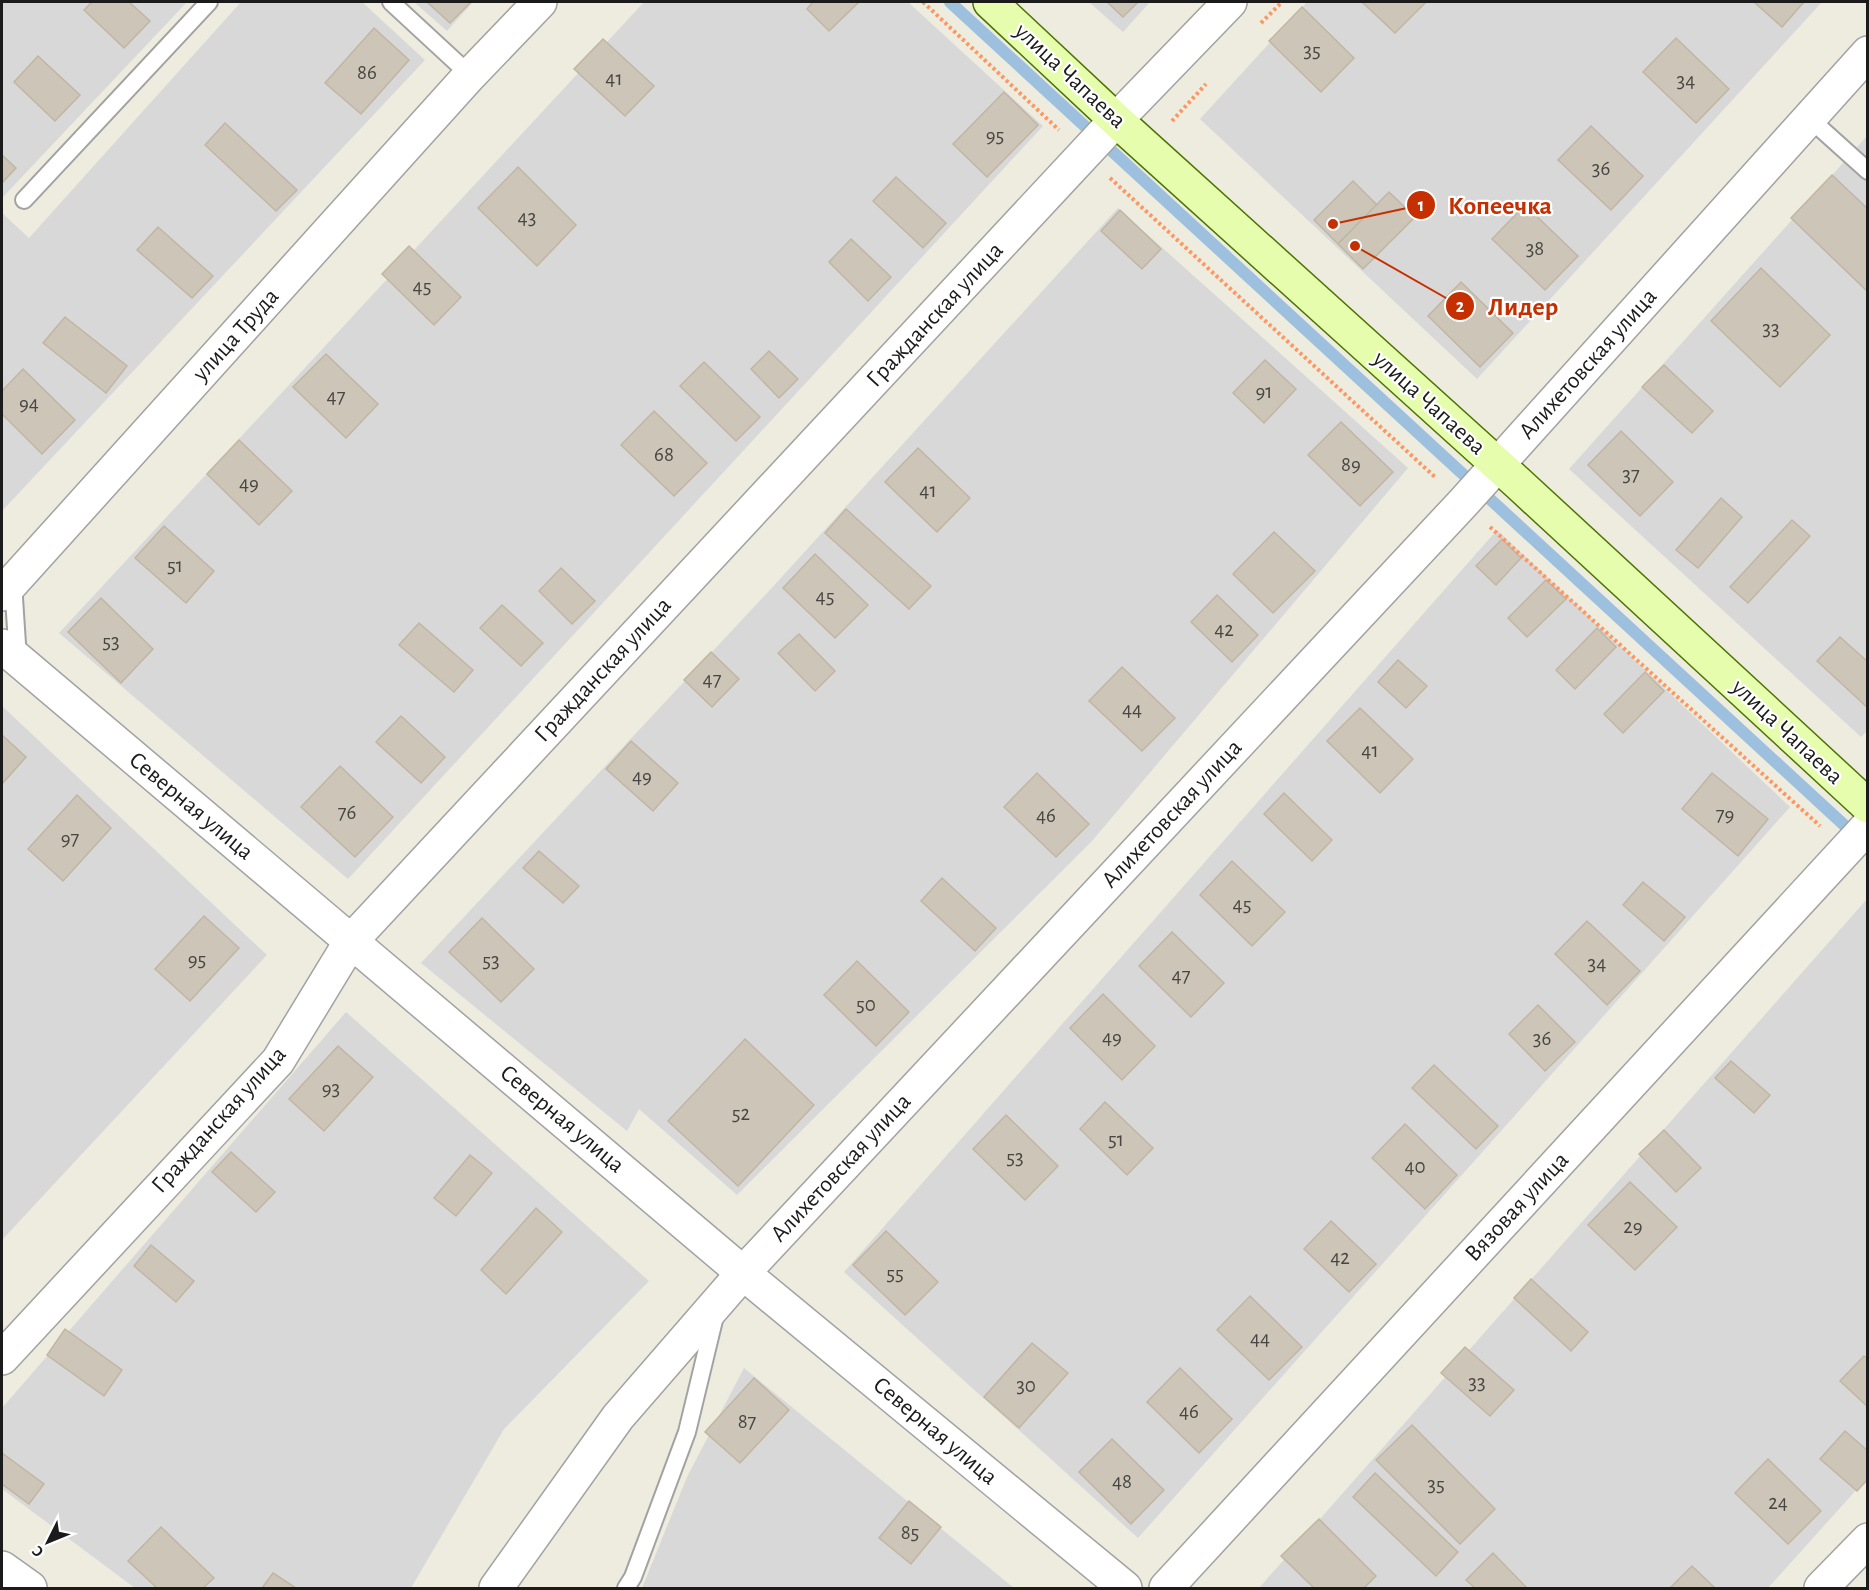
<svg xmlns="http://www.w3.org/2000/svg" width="1869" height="1590" font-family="'Alegreya Sans',sans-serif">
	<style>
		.residential { fill: #d9d8d8 }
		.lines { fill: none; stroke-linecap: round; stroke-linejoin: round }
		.stream { stroke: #9cc0de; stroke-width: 12 }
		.building { fill: #cdc6b8; stroke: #c0b6a1; stroke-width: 1.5 }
		.lane-casing { stroke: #a2a2a2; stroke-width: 20 }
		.street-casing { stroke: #a2a2a2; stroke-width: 36 }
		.secondary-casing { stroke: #4c7400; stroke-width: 36 }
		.path { stroke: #ff955f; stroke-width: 4; stroke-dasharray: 3 3; stroke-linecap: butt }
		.lane { stroke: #fff; stroke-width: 16 }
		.street { stroke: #fff; stroke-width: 33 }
		.secondary { stroke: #e6fdad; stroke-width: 33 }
		.labels { text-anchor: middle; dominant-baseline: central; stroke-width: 4.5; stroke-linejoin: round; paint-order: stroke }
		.number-label { font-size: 21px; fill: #484642 }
		.street-label { font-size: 24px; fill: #1b1b1b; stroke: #fff }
		.leader { fill: none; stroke: #c62f00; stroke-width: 2 }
		.callout-dot { fill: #c62f00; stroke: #fff; stroke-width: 2 }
		.mark-label { font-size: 18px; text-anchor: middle; font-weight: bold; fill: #fff }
		.callout-label { font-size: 26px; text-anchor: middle; font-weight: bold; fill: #c62f00; stroke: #fff; stroke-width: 4.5; stroke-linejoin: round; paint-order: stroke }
	</style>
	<rect width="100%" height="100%" fill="#edecdf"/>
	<g class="residential">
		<path d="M 2,2 L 187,2 L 2,198 Z"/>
		<path d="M 241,2 L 362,2 L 425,60 L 2,511 L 2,213 L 29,238 Z"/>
		<path d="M 414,2 L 473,2 L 447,31 Z"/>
		<path d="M 644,2 L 908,2 L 1043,126 L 348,879 L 59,633 Z"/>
		<path d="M 1089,2 L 1150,2 L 1123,32 Z"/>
		<path d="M 1307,2 L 1822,2 L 1477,379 L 1200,119 Z"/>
		<path d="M 1867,136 L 1868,730 L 1861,737 L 1569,469 Z"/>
		<path d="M 1118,208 L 1408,468 L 1092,841 L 737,1195 L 639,1109 L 627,1131 L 421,963 L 768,592 Z"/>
		<path d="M 1497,530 L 1790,807 L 1138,1538 L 844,1272 Z"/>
		<path d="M 2,706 L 267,955 L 2,1240 Z"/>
		<path d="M 1867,899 L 1867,1478 L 1768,1588 L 1259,1588 Z"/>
		<path d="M 346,1012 L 649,1281 L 504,1429 L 411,1588 L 135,1588 L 2,1489 L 2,1408 Z"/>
		<path d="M 744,1368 L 1014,1588 L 642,1588 L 687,1477 Z"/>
	</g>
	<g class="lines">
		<path class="stream" d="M 950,2 L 1856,836"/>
	</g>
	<g class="building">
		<path d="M 92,2 L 129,2 L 150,21 L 124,48 L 84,10 Z"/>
		<path d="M 427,2 L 471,2 L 450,23 Z"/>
		<path d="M 813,2 L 859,2 L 829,31 L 807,9 Z"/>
		<path d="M 1107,2 L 1138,2 L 1123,17 Z"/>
		<path d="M 1362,2 L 1426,2 L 1395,33 Z"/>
		<path d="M 1754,2 L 1804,2 L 1782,27 Z"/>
		<path d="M 1302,7 L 1354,58 L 1321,92 L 1269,41 Z"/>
		<path d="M 374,28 L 409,60 L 361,114 L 325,83 Z"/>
		<path d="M 1676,38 L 1729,89 L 1696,123 L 1643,72 Z"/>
		<path d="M 603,39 L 654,86 L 625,116 L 574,69 Z"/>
		<path d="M 38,56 L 80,95 L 55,121 L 14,82 Z"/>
		<path d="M 1004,92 L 1038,125 L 987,177 L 953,144 Z"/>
		<path d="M 225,123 L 297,190 L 276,211 L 205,145 Z"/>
		<path d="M 1591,126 L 1643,176 L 1611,210 L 1558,160 Z"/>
		<path d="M 2,155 L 16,168 L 2,183 Z"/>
		<path d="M 518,167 L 576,225 L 537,266 L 478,208 Z"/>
		<path d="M 1832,175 L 1868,209 L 1868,292 L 1791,218 Z"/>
		<path d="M 896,177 L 946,223 L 923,248 L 873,201 Z"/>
		<path d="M 1353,181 L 1377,205 L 1338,244 L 1314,220 Z"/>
		<path d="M 1389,192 L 1415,217 L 1363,269 L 1338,244 Z"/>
		<path d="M 1525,205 L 1578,256 L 1545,290 L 1492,239 Z"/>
		<path d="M 1120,210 L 1161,249 L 1142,269 L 1101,231 Z"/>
		<path d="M 158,227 L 213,276 L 192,298 L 137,250 Z"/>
		<path d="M 851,239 L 891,277 L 868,301 L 829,262 Z"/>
		<path d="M 409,246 L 461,297 L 434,325 L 382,274 Z"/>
		<path d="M 1761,268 L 1830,335 L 1780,387 L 1711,321 Z"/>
		<path d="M 1461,282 L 1513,333 L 1480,367 L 1428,316 Z"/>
		<path d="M 65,317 L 127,366 L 106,393 L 43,343 Z"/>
		<path d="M 769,351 L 798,379 L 779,398 L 751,369 Z"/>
		<path d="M 326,354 L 378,404 L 346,438 L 293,387 Z"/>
		<path d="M 1265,360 L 1296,389 L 1264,423 L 1233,393 Z"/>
		<path d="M 704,362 L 760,417 L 736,441 L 680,386 Z"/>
		<path d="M 1664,365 L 1713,411 L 1692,433 L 1642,387 Z"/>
		<path d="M 23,369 L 75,420 L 42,454 L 2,414 L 2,391 Z"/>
		<path d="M 654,411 L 707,463 L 674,496 L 621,445 Z"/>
		<path d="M 1341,422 L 1393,472 L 1360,506 L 1308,455 Z"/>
		<path d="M 1621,431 L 1673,482 L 1640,516 L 1588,465 Z"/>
		<path d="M 239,440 L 292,491 L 259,525 L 207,474 Z"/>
		<path d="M 918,448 L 970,498 L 937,532 L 885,482 Z"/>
		<path d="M 1721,498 L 1742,517 L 1698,568 L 1676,550 Z"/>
		<path d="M 846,509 L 931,586 L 909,609 L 825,533 Z"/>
		<path d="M 1792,520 L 1810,536 L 1748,603 L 1730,587 Z"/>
		<path d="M 164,526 L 214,571 L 186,603 L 135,558 Z"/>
		<path d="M 1274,532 L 1315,571 L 1273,613 L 1233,574 Z"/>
		<path d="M 1502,539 L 1521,558 L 1496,585 L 1476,566 Z"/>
		<path d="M 815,554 L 868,605 L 835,638 L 783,588 Z"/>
		<path d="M 561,568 L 595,601 L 572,624 L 539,591 Z"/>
		<path d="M 1546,580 L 1566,599 L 1527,637 L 1508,618 Z"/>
		<path d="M 1217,595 L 1258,635 L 1232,662 L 1191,622 Z"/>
		<path d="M 101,598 L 153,649 L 121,683 L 68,632 Z"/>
		<path d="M 502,605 L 543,643 L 521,666 L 480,628 Z"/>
		<path d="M 419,623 L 473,670 L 454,692 L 399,645 Z"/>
		<path d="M 1597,628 L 1616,647 L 1575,689 L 1556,670 Z"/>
		<path d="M 799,634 L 835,671 L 815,691 L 778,653 Z"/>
		<path d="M 1840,637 L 1868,662 L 1868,708 L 1817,661 Z"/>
		<path d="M 711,652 L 739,679 L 712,707 L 684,680 Z"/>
		<path d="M 1398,660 L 1427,686 L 1406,708 L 1378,682 Z"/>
		<path d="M 1122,667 L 1175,718 L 1142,751 L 1089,701 Z"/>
		<path d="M 1645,672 L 1664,691 L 1623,733 L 1604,714 Z"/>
		<path d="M 1360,708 L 1413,759 L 1380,793 L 1327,741 Z"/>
		<path d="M 401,716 L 445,757 L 421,783 L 376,742 Z"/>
		<path d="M 2,735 L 26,757 L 2,784 Z"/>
		<path d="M 631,741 L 678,783 L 653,811 L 606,769 Z"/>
		<path d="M 340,766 L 393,817 L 355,857 L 301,807 Z"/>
		<path d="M 1037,773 L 1089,824 L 1056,857 L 1004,807 Z"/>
		<path d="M 1712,773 L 1768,819 L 1738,856 L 1682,809 Z"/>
		<path d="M 1284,793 L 1332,840 L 1312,861 L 1264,814 Z"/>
		<path d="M 77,795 L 111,828 L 63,881 L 28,849 Z"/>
		<path d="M 539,851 L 579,886 L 563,903 L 523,868 Z"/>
		<path d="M 1232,861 L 1285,912 L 1252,946 L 1200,895 Z"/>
		<path d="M 942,878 L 996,928 L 975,951 L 921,901 Z"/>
		<path d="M 1643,882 L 1685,917 L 1664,941 L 1623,905 Z"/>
		<path d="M 204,916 L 239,948 L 190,1001 L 155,969 Z"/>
		<path d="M 482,918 L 534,969 L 501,1002 L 449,952 Z"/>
		<path d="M 1587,921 L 1640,971 L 1607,1005 L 1555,954 Z"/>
		<path d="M 1172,932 L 1224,983 L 1191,1017 L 1139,966 Z"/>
		<path d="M 857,961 L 909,1012 L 876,1046 L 824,995 Z"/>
		<path d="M 1103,994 L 1155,1046 L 1122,1080 L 1070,1028 Z"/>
		<path d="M 1538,1005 L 1575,1042 L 1545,1071 L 1509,1034 Z"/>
		<path d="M 745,1039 L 814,1105 L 738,1186 L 668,1121 Z"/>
		<path d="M 338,1046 L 373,1077 L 324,1131 L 289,1099 Z"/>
		<path d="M 1731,1061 L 1770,1095 L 1754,1113 L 1715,1078 Z"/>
		<path d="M 1434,1065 L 1498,1126 L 1476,1149 L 1412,1088 Z"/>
		<path d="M 1105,1102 L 1153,1148 L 1127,1175 L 1080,1129 Z"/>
		<path d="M 1006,1115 L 1058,1166 L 1025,1200 L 973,1149 Z"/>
		<path d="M 1405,1124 L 1457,1175 L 1425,1209 L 1372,1158 Z"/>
		<path d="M 1664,1130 L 1701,1168 L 1676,1192 L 1639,1154 Z"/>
		<path d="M 231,1152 L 275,1192 L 256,1212 L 212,1172 Z"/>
		<path d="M 470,1155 L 492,1173 L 456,1216 L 434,1198 Z"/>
		<path d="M 1630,1182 L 1677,1227 L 1635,1270 L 1588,1225 Z"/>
		<path d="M 536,1208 L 562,1232 L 506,1294 L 481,1270 Z"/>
		<path d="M 1331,1221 L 1376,1264 L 1349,1292 L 1304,1249 Z"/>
		<path d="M 886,1231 L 938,1282 L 905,1315 L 853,1265 Z"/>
		<path d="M 151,1245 L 194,1281 L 176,1302 L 134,1266 Z"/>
		<path d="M 1531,1279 L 1588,1332 L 1571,1351 L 1514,1298 Z"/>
		<path d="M 1250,1296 L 1302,1347 L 1269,1380 L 1217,1330 Z"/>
		<path d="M 65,1329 L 122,1370 L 104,1396 L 47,1355 Z"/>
		<path d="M 1032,1343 L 1068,1373 L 1019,1428 L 984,1397 Z"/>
		<path d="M 1465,1347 L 1514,1390 L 1490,1416 L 1441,1373 Z"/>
		<path d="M 1864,1356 L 1868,1359 L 1868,1407 L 1840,1381 Z"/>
		<path d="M 1180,1368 L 1232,1419 L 1199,1453 L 1147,1402 Z"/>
		<path d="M 754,1378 L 789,1410 L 740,1463 L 705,1432 Z"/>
		<path d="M 1412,1425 L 1495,1509 L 1460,1544 L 1376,1460 Z"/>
		<path d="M 1845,1431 L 1868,1451 L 1868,1479 L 1857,1491 L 1820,1459 Z"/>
		<path d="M 1112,1439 L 1164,1490 L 1131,1524 L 1079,1472 Z"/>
		<path d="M 2,1453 L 44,1484 L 29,1504 L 2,1484 Z"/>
		<path d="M 1768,1459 L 1821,1511 L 1788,1544 L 1735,1493 Z"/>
		<path d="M 1375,1473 L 1458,1552 L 1436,1576 L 1353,1497 Z"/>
		<path d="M 909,1501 L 941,1527 L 911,1564 L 879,1538 Z"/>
		<path d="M 1319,1519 L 1376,1576 L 1364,1588 L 1314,1588 L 1281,1556 Z"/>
		<path d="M 161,1527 L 214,1578 L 203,1588 L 157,1588 L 128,1561 Z"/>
		<path d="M 1493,1553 L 1526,1587 L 1524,1588 L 1475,1588 L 1466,1580 Z"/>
		<path d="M 1692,1566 L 1715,1588 L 1670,1588 Z"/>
		<path d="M 273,1573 L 296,1588 L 262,1588 Z"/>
	</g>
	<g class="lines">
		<defs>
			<g id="lane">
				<path d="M 391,2 L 470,75"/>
				<path d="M 1809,118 L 1868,171"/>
				<path d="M 24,200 L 209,2"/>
				<path d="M 13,583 L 18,659"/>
				<path d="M 626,1588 L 633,1577 L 687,1432 L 715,1316"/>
			</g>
			<g id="street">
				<path d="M 2,594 L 470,75 L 540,2"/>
				<path d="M 2,646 L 743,1273 L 1125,1588"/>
				<path d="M 2,1358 L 278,1061 L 351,941 L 1116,120 L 1230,2"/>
				<path d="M 2,1568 L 30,1588"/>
				<path d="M 496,1588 L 618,1417 L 743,1273 L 1463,503 L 1868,53"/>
				<path d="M 1166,1588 L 1868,826"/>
				<path d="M 1821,1588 L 1868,1540"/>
			</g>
			<path id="secondary" d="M 990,2 L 1116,120 L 1519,484 L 1868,806"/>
		</defs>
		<use href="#lane" class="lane-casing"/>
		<use href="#street" class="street-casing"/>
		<use href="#secondary" class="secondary-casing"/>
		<g class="path">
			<path d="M 923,2 L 1059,130"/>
			<path d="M 1261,23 L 1282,2"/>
			<path d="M 1172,121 L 1206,84"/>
			<path d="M 1110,178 L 1436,478"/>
			<path d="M 1490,527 L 1820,826"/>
		</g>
		<use href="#lane" class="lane"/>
		<use href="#street" class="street"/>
		<use href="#secondary" class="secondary"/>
	</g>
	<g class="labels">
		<g class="number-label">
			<text x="1312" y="50">35</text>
			<text x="367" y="72">86</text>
			<text x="614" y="78">41</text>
			<text x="1686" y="80">34</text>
			<text x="995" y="135">95</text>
			<text x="1601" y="168">36</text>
			<text x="527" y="217">43</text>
			<text x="1535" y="248">38</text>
			<text x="422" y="286">45</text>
			<text x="1771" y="328">33</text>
			<text x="1264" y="391">91</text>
			<text x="336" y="396">47</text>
			<text x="29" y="403">94</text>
			<text x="664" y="454">68</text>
			<text x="1351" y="464">89</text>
			<text x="1631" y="474">37</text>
			<text x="249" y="483">49</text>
			<text x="928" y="490">41</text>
			<text x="175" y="565">51</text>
			<text x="825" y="596">45</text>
			<text x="1224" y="629">42</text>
			<text x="111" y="641">53</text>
			<text x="712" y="679">47</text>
			<text x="1132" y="709">44</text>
			<text x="1370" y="750">41</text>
			<text x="642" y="776">49</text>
			<text x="347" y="812">76</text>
			<text x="1725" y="814">79</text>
			<text x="1046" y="815">46</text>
			<text x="70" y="838">97</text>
			<text x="1242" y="904">45</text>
			<text x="197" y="959">95</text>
			<text x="491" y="960">53</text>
			<text x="1597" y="963">34</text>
			<text x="1181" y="975">47</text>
			<text x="866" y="1004">50</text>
			<text x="1112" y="1037">49</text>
			<text x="1542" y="1038">36</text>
			<text x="331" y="1088">93</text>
			<text x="741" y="1113">52</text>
			<text x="1116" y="1139">51</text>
			<text x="1015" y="1157">53</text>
			<text x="1415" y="1166">40</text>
			<text x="1633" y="1226">29</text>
			<text x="1340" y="1257">42</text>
			<text x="895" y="1273">55</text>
			<text x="1260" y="1338">44</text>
			<text x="1477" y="1382">33</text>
			<text x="1026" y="1385">30</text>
			<text x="1189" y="1411">46</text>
			<text x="747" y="1421">87</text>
			<text x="1122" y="1481">48</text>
			<text x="1436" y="1484">35</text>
			<text x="1778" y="1502">24</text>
			<text x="910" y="1532">85</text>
		</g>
		<g class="street-label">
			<text transform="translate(1070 76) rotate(43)">улица Чапаева</text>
			<text transform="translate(935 315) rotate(-47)">Гражданская улица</text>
			<text transform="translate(236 335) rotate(-48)">улица Труда</text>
			<text transform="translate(1588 364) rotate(-48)">Алихетовская улица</text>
			<text transform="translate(1429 403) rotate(42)">улица Чапаева</text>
			<text transform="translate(603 670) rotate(-47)">Гражданская улица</text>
			<text transform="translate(1787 732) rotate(43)">улица Чапаева</text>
			<text transform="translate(191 806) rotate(40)">Северная улица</text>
			<text transform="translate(1172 814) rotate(-47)">Алихетовская улица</text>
			<text transform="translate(562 1119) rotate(40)">Северная улица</text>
			<text transform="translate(219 1120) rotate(-48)">Гражданская улица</text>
			<text transform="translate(841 1168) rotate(-47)">Алихетовская улица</text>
			<text transform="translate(1517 1207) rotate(-47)">Вязовая улица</text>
			<text transform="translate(935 1431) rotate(40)">Северная улица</text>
		</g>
	</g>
	<path class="leader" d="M1333 224L1421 205M1355 246L1460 306"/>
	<g class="callout-dot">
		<circle cx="1333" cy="224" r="6"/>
		<circle cx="1355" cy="246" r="6"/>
		<circle cx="1421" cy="205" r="15"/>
		<circle cx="1460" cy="306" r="15"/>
	</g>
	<g class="mark-label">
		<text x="1421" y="211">1</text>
		<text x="1460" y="312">2</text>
	</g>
	<g class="callout-label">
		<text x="1500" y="214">Копеечка</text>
		<text x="1523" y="315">Лидер</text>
	</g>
	<rect width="1869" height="1590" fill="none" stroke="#1b1b1b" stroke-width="6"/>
	<g transform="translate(48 1542) rotate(227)" stroke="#ffffff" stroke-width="4.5" paint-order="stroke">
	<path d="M0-4.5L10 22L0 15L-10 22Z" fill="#1b1b1b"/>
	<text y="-9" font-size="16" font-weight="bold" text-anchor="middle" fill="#1b1b1b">С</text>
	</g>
</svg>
